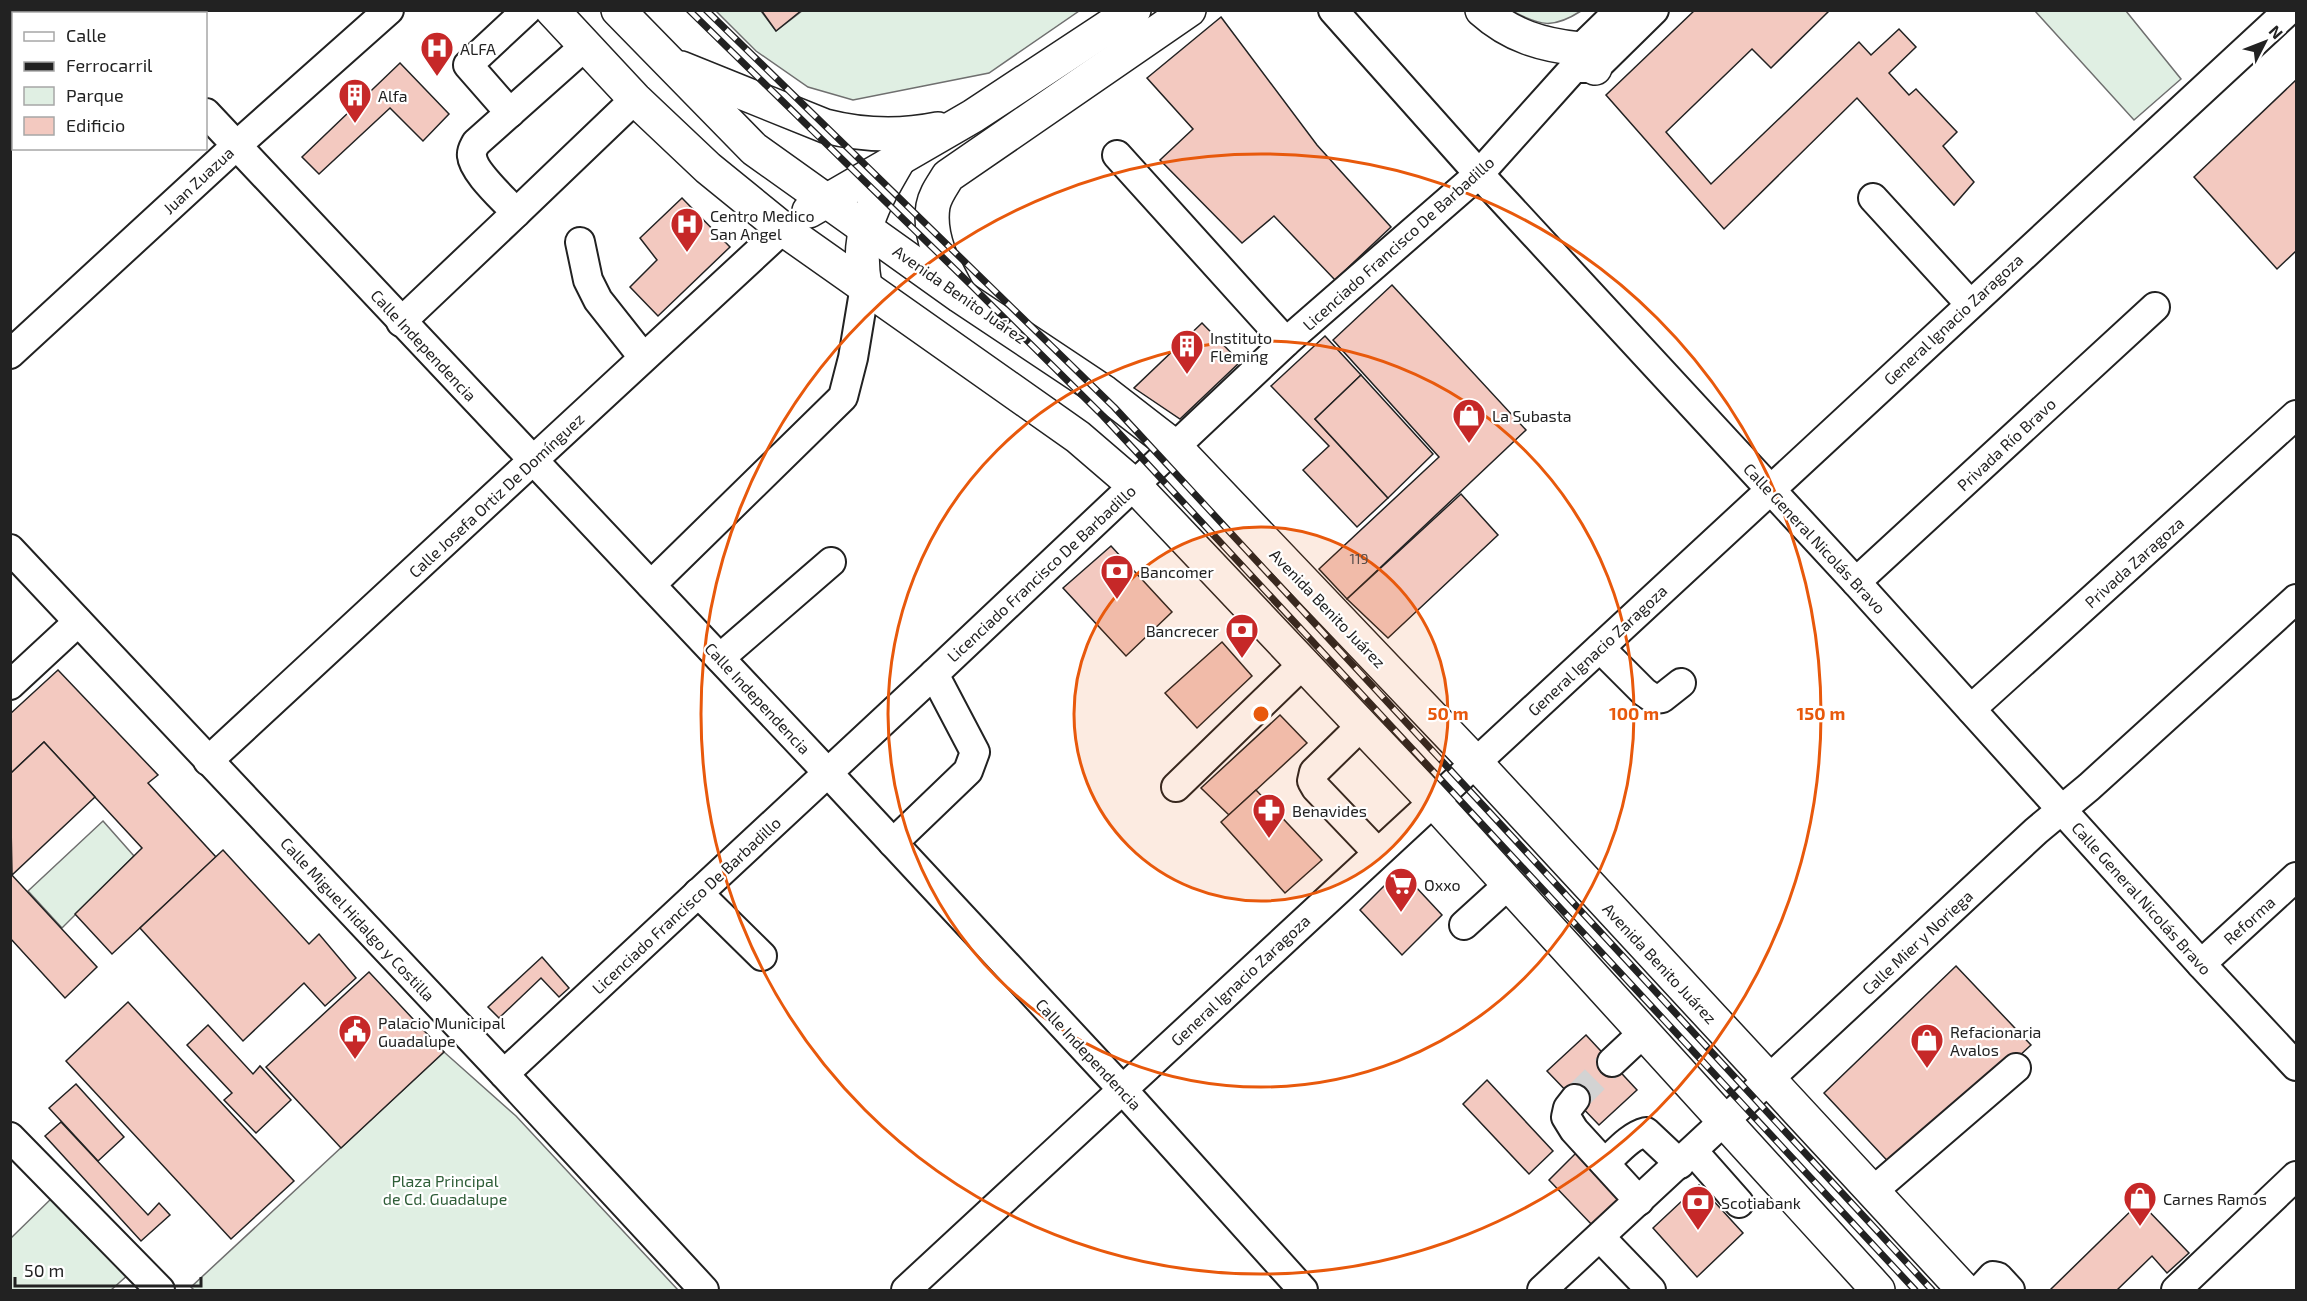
<svg xmlns="http://www.w3.org/2000/svg" width="2307" height="1301" font-family="'Exo 2',sans-serif">
	<style>
		.green { fill: #e0efe3; stroke: #6f6f6f; stroke-width: 1.5 }
		.building { fill: #f3c9c0; stroke: #222; stroke-width: 1.5 }
		.lines { fill: none; stroke-linecap: round; stroke-linejoin: round }
		.minor-tunnel { stroke: #d3d3d3; stroke-width: 28; stroke-dasharray: 28 14; stroke-linecap: butt }
		.minor-casing { stroke: #222; stroke-width: 32 }
		.major-casing { stroke: #222; stroke-width: 36 }
		.minor { stroke: #fff; stroke-width: 28 }
		.major { stroke: #fff; stroke-width: 33 }
		.rail-casing { stroke: #222; stroke-width: 7 }
		.rail { stroke: #fff; stroke-width: 4.5; stroke-dasharray: 14; stroke-linecap: butt }
		.ring { fill: none; stroke: #e8590c; stroke-width: 3 }
		.labels { text-anchor: middle; dominant-baseline: central; stroke-width: 4.5; stroke-linejoin: round; paint-order: stroke }
		.number-label { font-size: 14px; fill: #564c4a }
		.poi-label { font-size: 16px; fill: #222; stroke: #fff; text-anchor: start }
		.street-label { font-size: 16px; fill: #222; stroke: #fff }
		.park-label { font-size: 16px; fill: #2f5e38; stroke: #fff }
		.centre { fill: #e8590c; stroke: #fff; stroke-width: 3 }
		.ring-label { font-size: 18px; text-anchor: middle; font-weight: bold; fill: #e8590c; stroke: #fff; stroke-width: 4.5; stroke-linejoin: round; paint-order: stroke }
	</style>
	<rect width="100%" height="100%" fill="#fff"/>
	<g class="green">
		<path d="M 716,11 L 761,11 L 776,31 L 802,11 L 1079,11 L 989,73 L 853,100 L 808,87 L 756,51 Z"/>
		<path d="M 1512,11 L 1581,11 C 1553,29 1541,26 1512,11 Z"/>
		<path d="M 2035,11 L 2126,11 L 2181,79 L 2134,120 Z"/>
		<path d="M 103,821 L 134,856 L 62,928 L 28,891 Z"/>
		<path d="M 444,1052 L 516,1116 L 678,1290 L 194,1290 L 191,1287 Z"/>
		<path d="M 55,1195 L 129,1274 L 111,1290 L 11,1290 L 11,1238 Z"/>
	</g>
	<g class="building">
		<path d="M 761,10 L 802,10 L 776,31 Z"/>
		<path d="M 1695,10 L 1830,10 L 1771,68 L 1752,49 L 1666,132 L 1711,184 L 1859,42 L 1871,55 L 1899,29 L 1916,47 L 1889,73 L 1909,95 L 1916,89 L 1957,132 L 1943,146 L 1974,182 L 1954,205 L 1857,98 L 1724,229 L 1606,95 Z"/>
		<path d="M 1221,17 L 1317,145 L 1391,227 L 1335,280 L 1274,216 L 1242,243 L 1160,160 L 1193,129 L 1147,78 Z"/>
		<path d="M 400,63 L 449,114 L 423,141 L 390,108 L 319,174 L 302,157 Z"/>
		<path d="M 2296,80 L 2296,251 L 2277,269 L 2194,177 Z"/>
		<path d="M 682,198 L 730,247 L 658,316 L 630,287 L 657,260 L 640,238 Z"/>
		<path d="M 1392,285 L 1526,430 L 1347,599 L 1319,569 L 1439,457 L 1333,340 Z"/>
		<path d="M 1202,323 L 1240,362 L 1180,419 L 1134,388 Z"/>
		<path d="M 1325,336 L 1361,375 L 1315,419 L 1388,498 L 1357,527 L 1303,470 L 1329,446 L 1271,386 Z"/>
		<path d="M 1361,375 L 1433,454 L 1388,498 L 1315,419 Z"/>
		<path d="M 1461,494 L 1498,535 L 1388,638 L 1347,599 Z"/>
		<path d="M 1111,546 L 1172,612 L 1126,656 L 1063,588 Z"/>
		<path d="M 1222,642 L 1252,676 L 1197,728 L 1165,693 Z"/>
		<path d="M 58,670 L 158,775 L 148,783 L 216,857 L 112,954 L 75,914 L 142,848 L 44,742 L 10,774 L 10,714 Z"/>
		<path d="M 1280,715 L 1307,743 L 1229,815 L 1201,788 Z"/>
		<path d="M 44,742 L 95,797 L 12,875 L 10,774 Z"/>
		<path d="M 1256,790 L 1322,860 L 1285,893 L 1221,822 Z"/>
		<path d="M 223,850 L 309,944 L 319,934 L 356,978 L 325,1006 L 304,983 L 243,1041 L 140,928 Z"/>
		<path d="M 1400,870 L 1442,915 L 1402,955 L 1360,910 Z"/>
		<path d="M 10,873 L 97,967 L 65,998 L 10,938 Z"/>
		<path d="M 542,957 L 569,988 L 559,997 L 541,978 L 499,1018 L 488,1007 Z"/>
		<path d="M 1956,966 L 2031,1045 L 1896,1170 L 1824,1093 Z"/>
		<path d="M 369,972 L 444,1052 L 341,1148 L 266,1067 Z"/>
		<path d="M 128,1002 L 294,1181 L 231,1239 L 66,1061 Z"/>
		<path d="M 208,1025 L 253,1074 L 260,1066 L 291,1100 L 256,1133 L 224,1100 L 232,1093 L 187,1045 Z"/>
		<path d="M 1586,1035 L 1637,1090 L 1599,1125 L 1547,1071 Z"/>
		<path d="M 1487,1080 L 1553,1151 L 1529,1174 L 1463,1104 Z"/>
		<path d="M 76,1084 L 124,1137 L 98,1161 L 49,1108 Z"/>
		<path d="M 61,1122 L 148,1215 L 159,1203 L 170,1215 L 141,1241 L 45,1136 Z"/>
		<path d="M 1579,1150 L 1623,1198 L 1593,1226 L 1549,1180 Z"/>
		<path d="M 1699,1185 L 1743,1233 L 1697,1277 L 1653,1228 Z"/>
		<path d="M 2140,1202 L 2189,1253 L 2167,1273 L 2152,1256 L 2117,1290 L 2050,1290 Z"/>
	</g>
	<g class="lines">
		<path class="minor-tunnel" d="M 1575,1099 L 1612,1062"/>
		<defs>
			<g id="minor">
				<path d="M 111,10 L 114,14"/>
				<path d="M 1333,10 L 1479,174 L 1856,582 L 2201,964 L 2296,1066"/>
				<path d="M 1574,68 L 1595,68 L 1654,10"/>
				<path d="M 206,113 L 828,773 L 1122,1089 L 1303,1290"/>
				<path d="M 510,113 L 468,65 L 527,10"/>
				<path d="M 1117,155 L 1286,342"/>
				<path d="M 1873,198 L 1970,304"/>
				<path d="M 516,213 L 635,99"/>
				<path d="M 580,242 L 588,280 L 598,300 L 643,357"/>
				<path d="M 401,322 L 516,213 C 505,200 473,172 472,156 C 471,151 474,147 476,143 L 585,46"/>
				<path d="M 10,354 L 236,146 L 389,10"/>
				<path d="M 10,549 L 504,1074 L 704,1290"/>
				<path d="M 1856,582 L 2155,307"/>
				<path d="M 651,585 L 843,397 L 853,358 L 865,286"/>
				<path d="M 1600,648 L 1644,692 L 1654,699 L 1662,698 L 1681,683"/>
				<path d="M 720,658 L 831,562"/>
				<path d="M 10,685 L 78,622"/>
				<path d="M 1971,709 L 2296,415"/>
				<path d="M 1361,726 L 1314,772 L 1312,781 L 1316,788 L 1377,852"/>
				<path d="M 208,761 L 783,229"/>
				<path d="M 1176,787 L 1304,663"/>
				<path d="M 893,843 L 968,771 L 975,752 L 934,674"/>
				<path d="M 698,893 L 762,956"/>
				<path d="M 1464,925 L 1508,885"/>
				<path d="M 2201,964 L 2296,877"/>
				<path d="M 1612,1062 L 1643,1033"/>
				<path d="M 504,1074 L 934,674 L 1286,342 L 1479,174 L 1574,68 L 1580,49 L 1620,10"/>
				<path d="M 1575,1099 L 1568,1108 L 1566,1117 L 1574,1130 L 1639,1201"/>
				<path d="M 10,1137 L 160,1290"/>
				<path d="M 1693,1151 L 1739,1203"/>
				<path d="M 1605,1163 C 1617,1152 1630,1136 1646,1132 L 1680,1164"/>
				<path d="M 1872,1192 L 2016,1068"/>
				<path d="M 1600,1237 L 1651,1290"/>
				<path d="M 906,1290 L 2289,10"/>
				<path d="M 1542,1290 L 2036,831 L 2089,787 L 2296,599"/>
				<path d="M 1980,1290 L 1993,1276 L 1998,1277 L 2010,1290"/>
				<path d="M 2176,1290 L 2296,1176"/>
			</g>
			<g id="major">
				<path d="M 552,10 L 635,99 L 708,168 L 783,229 L 1078,437 L 1135,486 L 1433,801 L 1878,1290"/>
				<path d="M 618,10 L 754,149 L 960,296 L 1104,392 L 1175,447 L 1476,763 L 1964,1290"/>
				<path d="M 1482,10 C 1511,36 1542,45 1580,49 L 1595,68"/>
				<path d="M 681,68 L 825,126 C 864,136 899,137 938,129"/>
				<path d="M 809,211 L 973,116 L 1134,10"/>
				<path d="M 865,286 C 855,234 873,204 898,161"/>
				<path d="M 958,292 C 944,267 928,236 933,206 C 935,195 942,186 948,176 L 1189,10"/>
			</g>
		</defs>
		<use href="#minor" class="minor-casing"/>
		<use href="#major" class="major-casing"/>
		<use href="#minor" class="minor"/>
		<use href="#major" class="major"/>
		<defs>
			<g id="rail">
				<path d="M 689,10 L 972,286 L 1103,416 L 1915,1290"/>
				<path d="M 706,10 L 1114,407 L 1932,1290"/>
			</g>
		</defs>
		<use href="#rail" class="rail-casing"/>
		<use href="#rail" class="rail"/>
	</g>
	<circle cx="1261" cy="714" r="187" fill="#e8590c" fill-opacity=".12"/>
	<g class="ring">
		<circle cx="1261" cy="714" r="187"/>
		<circle cx="1261" cy="714" r="373"/>
		<circle cx="1261" cy="714" r="560"/>
	</g>
	<defs>
		<symbol id="hospital-pin" viewBox="-11 -11 22 30"><path d="M0 17L-7.5 6A9.5 9.5 0 1 1 7.5 6Z" fill="#c62828" stroke="#fff"/><path d="M-5-5h3v3.5h4V-5h3V5h-3V1.5h-4V5h-3Z" fill="#fff"/></symbol>
		<symbol id="building-pin" viewBox="-11 -11 22 30"><path d="M0 17L-7.5 6A9.5 9.5 0 1 1 7.5 6Z" fill="#c62828" stroke="#fff"/><path d="M-4-6H4V6H1V3H-1V6H-4ZM-2.5-4.3h1.7v1.8h-1.7ZM.8-4.3h1.7v1.8H.8ZM-2.5-1h1.7V.8h-1.7ZM.8-1h1.7V.8H.8Z" fill="#fff"/></symbol>
		<symbol id="shop-pin" viewBox="-11 -11 22 30"><path d="M0 17L-7.5 6A9.5 9.5 0 1 1 7.5 6Z" fill="#c62828" stroke="#fff"/><path d="M-5-2.5h2.3a2.7 3.5 0 0 1 5.4 0H5L5.5 6h-11ZM-1.5-2.5h3a1.5 2.3 0 0 0-3 0Z" fill="#fff"/></symbol>
		<symbol id="bank-pin" viewBox="-11 -11 22 30"><path d="M0 17L-7.5 6A9.5 9.5 0 1 1 7.5 6Z" fill="#c62828" stroke="#fff"/><path d="M-6-4H6V4H-6ZM0-2.3a2.3 2.3 0 1 0 0 4.6a2.3 2.3 0 1 0 0-4.6Z" fill="#fff"/></symbol>
		<symbol id="pharmacy-pin" viewBox="-11 -11 22 30"><path d="M0 17L-7.5 6A9.5 9.5 0 1 1 7.5 6Z" fill="#c62828" stroke="#fff"/><path d="M-2-6h4v4h4v4h-4v4h-4v-4h-4v-4h4Z" fill="#fff"/></symbol>
		<symbol id="supermarket-pin" viewBox="-11 -11 22 30"><path d="M0 17L-7.5 6A9.5 9.5 0 1 1 7.5 6Z" fill="#c62828" stroke="#fff"/><path d="M-6-5.5h2.5l.6 2H6L4.5 2H-2.5L-4.4-4H-6ZM-1.5 3.2a1.3 1.3 0 1 0 .1 0ZM3 3.2a1.3 1.3 0 1 0 .1 0Z" fill="#fff"/></symbol>
		<symbol id="civic-pin" viewBox="-11 -11 22 30"><path d="M0 17L-7.5 6A9.5 9.5 0 1 1 7.5 6Z" fill="#c62828" stroke="#fff"/><path d="M-.6-6.5H3V-4.5H.6V-3L4-1V1h2V6H-6V1h2V-1L-.6-3ZM-1.2 2.5V6h2.4V2.5Z" fill="#fff"/></symbol>
	</defs>
	<g fill-rule="evenodd">
		<use href="#hospital-pin" x="418" y="29" width="38" height="52"/>
		<use href="#building-pin" x="336" y="76" width="38" height="52"/>
		<use href="#hospital-pin" x="668" y="205" width="38" height="52"/>
		<use href="#building-pin" x="1168" y="327" width="38" height="52"/>
		<use href="#shop-pin" x="1450" y="396" width="38" height="52"/>
		<use href="#bank-pin" x="1098" y="552" width="38" height="52"/>
		<use href="#bank-pin" x="1223" y="611" width="38" height="52"/>
		<use href="#pharmacy-pin" x="1250" y="791" width="38" height="52"/>
		<use href="#supermarket-pin" x="1382" y="865" width="38" height="52"/>
		<use href="#civic-pin" x="336" y="1012" width="38" height="52"/>
		<use href="#shop-pin" x="1908" y="1021" width="38" height="52"/>
		<use href="#shop-pin" x="2121" y="1179" width="38" height="52"/>
		<use href="#bank-pin" x="1679" y="1183" width="38" height="52"/>
	</g>
	<g class="labels">
		<g class="number-label">
			<text x="1359" y="558">119</text>
		</g>
		<g class="poi-label">
			<text x="460" y="48">ALFA</text>
			<text x="378" y="95">Alfa</text>
			<text x="710" y="215">Centro Medico<tspan x="710" dy="18">San Angel</tspan></text>
			<text x="1210" y="337">Instituto<tspan x="1210" dy="18">Fleming</tspan></text>
			<text x="1492" y="415">La Subasta</text>
			<text x="1140" y="571">Bancomer</text>
			<text x="1219" y="630" text-anchor="end">Bancrecer</text>
			<text x="1292" y="810">Benavides</text>
			<text x="1424" y="884">Oxxo</text>
			<text x="378" y="1022">Palacio Municipal<tspan x="378" dy="18">Guadalupe</tspan></text>
			<text x="1950" y="1031">Refacionaria<tspan x="1950" dy="18">Avalos</tspan></text>
			<text x="2163" y="1198">Carnes Ramos</text>
			<text x="1721" y="1202">Scotiabank</text>
		</g>
		<g class="street-label">
			<text transform="translate(198 180) rotate(-43)">Juan Zuazua</text>
			<text transform="translate(1398 243) rotate(-42)">Licenciado Francisco De Barbadillo</text>
			<text transform="translate(960 294) rotate(35)">Avenida Benito Juárez</text>
			<text transform="translate(1953 319) rotate(-43)">General Ignacio Zaragoza</text>
			<text transform="translate(424 345) rotate(47)">Calle Independencia</text>
			<text transform="translate(2006 444) rotate(-43)">Privada Río Bravo</text>
			<text transform="translate(496 495) rotate(-43)">Calle Josefa Ortiz De Domínguez</text>
			<text transform="translate(1815 538) rotate(47)">Calle General Nicolás Bravo</text>
			<text transform="translate(2134 562) rotate(-42)">Privada Zaragoza</text>
			<text transform="translate(1041 573) rotate(-43)">Licenciado Francisco De Barbadillo</text>
			<text transform="translate(1328 608) rotate(46)">Avenida Benito Juárez</text>
			<text transform="translate(1597 650) rotate(-43)">General Ignacio Zaragoza</text>
			<text transform="translate(758 698) rotate(47)">Calle Independencia</text>
			<text transform="translate(2142 898) rotate(48)">Calle General Nicolás Bravo</text>
			<text transform="translate(686 905) rotate(-43)">Licenciado Francisco De Barbadillo</text>
			<text transform="translate(358 919) rotate(47)">Calle Miguel Hidalgo y Costilla</text>
			<text transform="translate(2249 920) rotate(-42)">Reforma</text>
			<text transform="translate(1917 942) rotate(-43)">Calle Mier y Noriega</text>
			<text transform="translate(1660 963) rotate(47)">Avenida Benito Juárez</text>
			<text transform="translate(1240 980) rotate(-43)">General Ignacio Zaragoza</text>
			<text transform="translate(1089 1054) rotate(47)">Calle Independencia</text>
		</g>
		<g class="park-label">
			<text x="445" y="1180">Plaza Principal<tspan x="445" dy="18">de Cd. Guadalupe</tspan></text>
		</g>
	</g>
	<circle cx="1261" cy="714" r="9" class="centre"/>
	<g class="ring-label">
		<text x="1448" y="720">50 m</text>
		<text x="1634" y="720">100 m</text>
		<text x="1821" y="720">150 m</text>
	</g>
	<rect width="2307" height="1301" fill="none" stroke="#222222" stroke-width="24"/>
	<rect x="12" y="12" width="195" height="138" fill="#ffffff" stroke="#a7a7a7" stroke-width="1.5"/>
	<rect x="24" y="32" width="30" height="9" fill="#ffffff" stroke="#a7a7a7" stroke-width="1.5"/>
	<text x="66" y="42" font-size="18" fill="#222222">Calle</text>
	<rect x="24" y="62" width="30" height="9" fill="#222222" stroke="#a7a7a7" stroke-width="1.5"/>
	<text x="66" y="72" font-size="18" fill="#222222">Ferrocarril</text>
	<rect x="24" y="87" width="30" height="18" fill="#e0efe3" stroke="#a7a7a7" stroke-width="1.5"/>
	<text x="66" y="102" font-size="18" fill="#222222">Parque</text>
	<rect x="24" y="117" width="30" height="18" fill="#f3c9c0" stroke="#a7a7a7" stroke-width="1.5"/>
	<text x="66" y="132" font-size="18" fill="#222222">Edificio</text>
	<g transform="translate(2265 42) rotate(48)" stroke="#ffffff" stroke-width="4.5" paint-order="stroke">
	<path d="M0-4.5L10 22L0 15L-10 22Z" fill="#222222"/>
	<text y="-9" font-size="16" font-weight="bold" text-anchor="middle" fill="#222222">N</text>
	</g>
	<path d="M15 1277v9h186v-9" fill="none" stroke="#222222" stroke-width="3"/>
	<text x="24" y="1277" font-size="18" fill="#222222" stroke="#ffffff" stroke-width="4.5" paint-order="stroke">50 m</text>
</svg>
